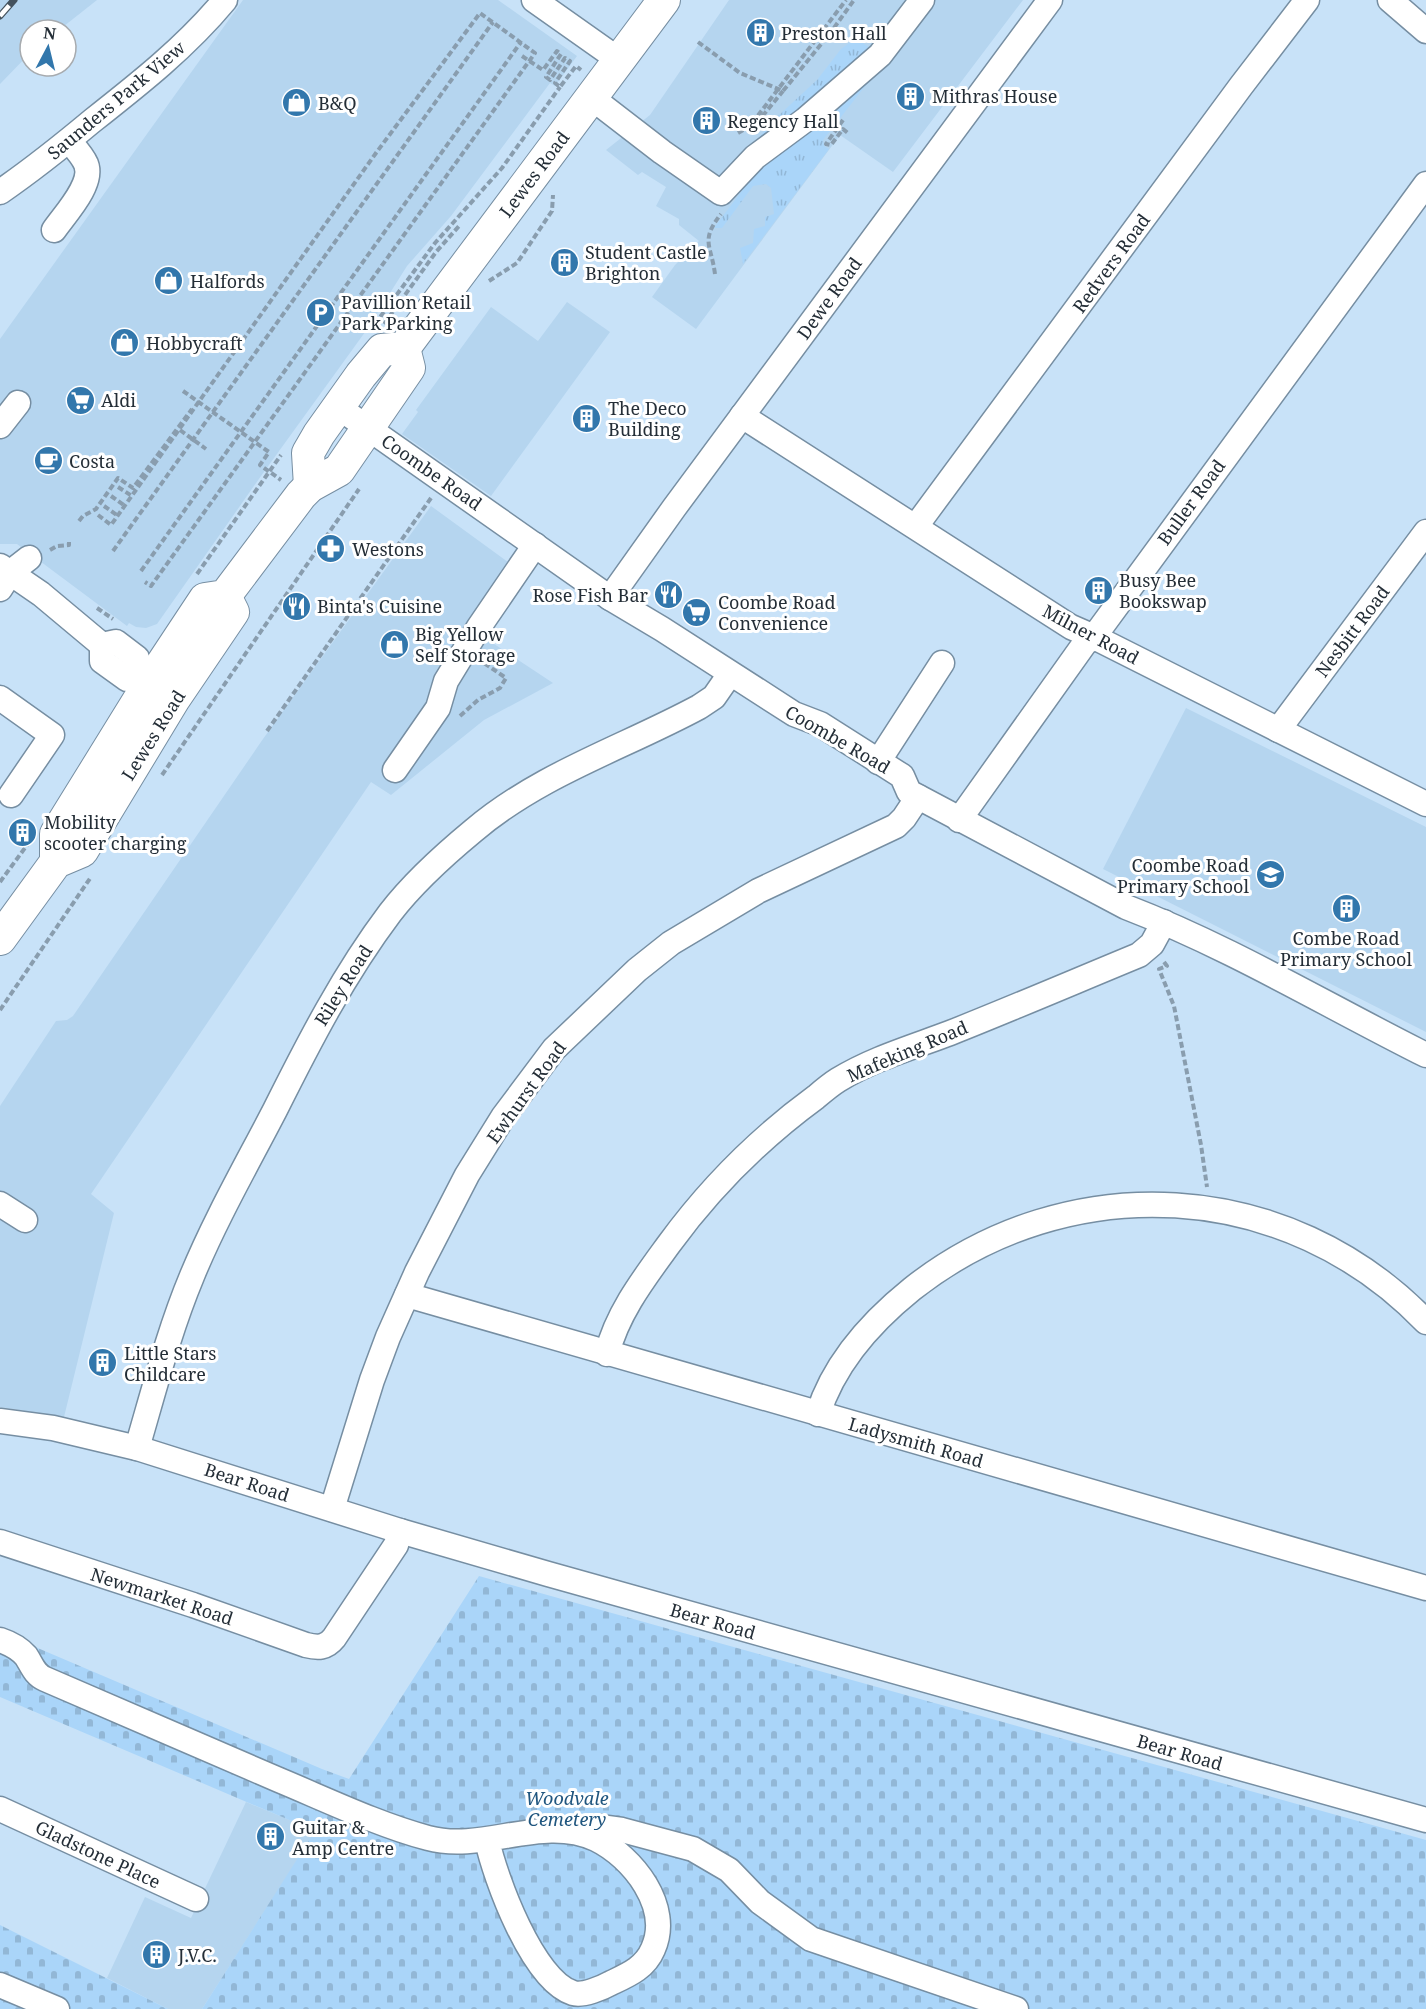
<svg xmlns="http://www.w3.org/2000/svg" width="1426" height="2009" font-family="'Noto Serif',serif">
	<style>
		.built { fill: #b5d5ef }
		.grass { fill: url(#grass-tufts) }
		.cemetery { fill: url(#cemetery-stones) }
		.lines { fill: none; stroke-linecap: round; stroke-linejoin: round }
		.minor-casing { stroke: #768ea2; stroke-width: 27 }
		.major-casing { stroke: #768ea2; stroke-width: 34 }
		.path { stroke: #899dae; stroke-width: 4; stroke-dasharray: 6 3; stroke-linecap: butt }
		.minor { stroke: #fff; stroke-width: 24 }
		.major { stroke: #fff; stroke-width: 32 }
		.rail-casing { stroke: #44525d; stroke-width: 7 }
		.rail { stroke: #fff; stroke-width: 4.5; stroke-dasharray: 14; stroke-linecap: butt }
		.labels { text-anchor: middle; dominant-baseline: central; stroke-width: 6; stroke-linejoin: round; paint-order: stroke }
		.poi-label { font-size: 18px; fill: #242e37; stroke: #fff; text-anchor: start }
		.street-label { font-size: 18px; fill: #242e37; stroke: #fff }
		.park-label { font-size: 18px; font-style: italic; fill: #20567f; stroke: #fff }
	</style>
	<defs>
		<pattern id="grass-tufts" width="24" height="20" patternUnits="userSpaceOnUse" patternTransform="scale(1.5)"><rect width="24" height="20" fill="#aad5f9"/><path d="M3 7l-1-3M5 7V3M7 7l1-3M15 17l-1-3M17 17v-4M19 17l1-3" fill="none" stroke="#92b7d6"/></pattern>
		<pattern id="cemetery-stones" width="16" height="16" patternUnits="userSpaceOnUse" patternTransform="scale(1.5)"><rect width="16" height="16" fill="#aad5f9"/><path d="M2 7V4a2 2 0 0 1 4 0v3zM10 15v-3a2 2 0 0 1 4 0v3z" fill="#92b7d6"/></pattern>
	</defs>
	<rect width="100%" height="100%" fill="#c8e2f8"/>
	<g class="built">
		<path d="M 0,0 L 97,0 L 59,30 L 30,30 L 30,53 L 0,84 Z"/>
		<path d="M 243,0 L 498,0 L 577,56 L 555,86 L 550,83 L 451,216 L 407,266 L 368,328 L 261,476 L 157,624 L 146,628 L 136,627 L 129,623 L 127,626 L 17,544 L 0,544 L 0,339 Z"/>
		<path d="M 729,0 L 1023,0 L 893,172 L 840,135 L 696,329 L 652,297 L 675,265 L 699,241 L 679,225 L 679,219 L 656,206 L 666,187 L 642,172 L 638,175 L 606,150 L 650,115 Z"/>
		<path d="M 567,302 L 610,332 L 491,496 L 402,434 L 418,412 L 416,410 L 491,307 L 538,341 Z"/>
		<path d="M 431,506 L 527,576 L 485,638 L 553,683 L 484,720 L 391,795 L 371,782 L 91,1194 L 114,1213 L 64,1417 L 0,1407 L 0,1106 L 56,1021 L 67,1020 L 73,1016 L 263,739 Z"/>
		<path d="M 1186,708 L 1426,827 L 1426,1032 L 1103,869 Z"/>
		<path d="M 246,1802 L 316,1831 L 202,2009 L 168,2009 L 107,1978 L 145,1897 L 191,1918 Z"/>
	</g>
	<g class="grass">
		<path d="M 856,38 L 880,55 L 748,149 L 778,116 L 817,80 L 841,49 Z"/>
		<path d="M 865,84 L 866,85 L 823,140 L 824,146 L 829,149 L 743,264 L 740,248 L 753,243 L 754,229 L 765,226 L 765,217 L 774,214 L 771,188 L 766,184 L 753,186 L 722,228 L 714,228 L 758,169 L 807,134 Z"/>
	</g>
	<g class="cemetery">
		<path d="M 479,1576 L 1426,1840 L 1426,2009 L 202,2009 L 315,1831 L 0,1697 L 0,1632 L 322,1769 L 349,1779 Z"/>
		<path d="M 0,1925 L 168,2009 L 0,2009 Z"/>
	</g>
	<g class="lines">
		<defs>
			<g id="minor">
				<path d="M 534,0 L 619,60"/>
				<path d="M 1390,0 L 1426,31"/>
				<path d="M 592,98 L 662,152 L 721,193 L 755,157 L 805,120 L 880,55 L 922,0"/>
				<path d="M 0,192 C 32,170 62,146 92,121 C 139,84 186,47 225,0"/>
				<path d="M 54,230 C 65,214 94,184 86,164 C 82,155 75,148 69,141"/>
				<path d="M 338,407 L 610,598 L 662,629 L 794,714 L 820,724 L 902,776 L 909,792 L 1126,907 C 1230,947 1326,1005 1426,1055"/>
				<path d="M 742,416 L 1071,627 L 1094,637 L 1426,804"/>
				<path d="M 0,426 L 18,403"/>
				<path d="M 916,526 L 1241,86 L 1307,0"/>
				<path d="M 0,566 L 41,594 L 102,645"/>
				<path d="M 0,589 L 11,572 L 29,558"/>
				<path d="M 610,598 L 674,508 L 1050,0"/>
				<path d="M 102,645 L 116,642 L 137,658 L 140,674 L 162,690"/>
				<path d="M 102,645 L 102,661 L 127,679 L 140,674"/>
				<path d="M 0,698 L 52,735 L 11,795"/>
				<path d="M 1278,730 L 1426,532"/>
				<path d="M 878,762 L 942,663"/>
				<path d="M 395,770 L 438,708 L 446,681 L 479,627 L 535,545"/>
				<path d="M 959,820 L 1085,643 L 1094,637 L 1099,630 L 1426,184"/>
				<path d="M 0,1204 L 25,1220"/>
				<path d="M 407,1295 L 1426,1588"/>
				<path d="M 607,1354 C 617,1313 645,1277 669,1244 C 710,1188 760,1138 816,1097 C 823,1091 830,1085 838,1080 C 872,1059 913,1047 950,1033 C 1013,1008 1076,981 1139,955 L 1152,944 L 1164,922"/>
				<path d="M 818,1414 C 834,1363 871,1322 912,1289 C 1068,1166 1288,1178 1426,1322"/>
				<path d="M 0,1421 L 53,1428 L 137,1448 L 400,1531 L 548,1574 L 1426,1820"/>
				<path d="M 137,1448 C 154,1390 169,1331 192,1276 C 215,1220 247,1164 275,1110 C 309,1042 344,974 390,913 C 413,883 444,855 473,831 C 540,774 623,748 699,707 L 714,697 L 730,674"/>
				<path d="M 332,1509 L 372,1380 L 388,1337 L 417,1272 L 467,1175 L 503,1117 L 554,1049 L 637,970 L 671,943 L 758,891 L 896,826 L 904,818 L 918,797"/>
				<path d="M 0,1542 L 193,1605 L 306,1645 C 318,1648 326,1648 334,1638 L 396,1545 L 400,1531"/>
				<path d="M 0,1640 C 9,1643 19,1648 26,1656 C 32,1665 34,1674 45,1679 C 123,1713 201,1746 279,1780 C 327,1800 379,1825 428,1838 C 484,1853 542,1814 596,1839 C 633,1857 672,1907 653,1949 C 645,1968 628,1975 611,1983 C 602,1988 583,1996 573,1993 C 533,1981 495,1878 487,1840"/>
				<path d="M 0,1809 L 196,1899"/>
				<path d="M 578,1828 L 600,1827 L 622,1830 L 693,1849 L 729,1870 L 760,1902 L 811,1939 L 1016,2009"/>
				<path d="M 0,1985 L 57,2009"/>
			</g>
			<g id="major">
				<path d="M 310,486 L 308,453 L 319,434 L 361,375 L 382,350 L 404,348 L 664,0"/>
				<path d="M 56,862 L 56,834 L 150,682 L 205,599 L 225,596 L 301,495 L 310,486 L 339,470 L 409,368 L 404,348"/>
				<path d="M 0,939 L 56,862 L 82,851 L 174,699 L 233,612 L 225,596"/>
			</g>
		</defs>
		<use href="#minor" class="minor-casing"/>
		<use href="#major" class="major-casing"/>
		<g class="path">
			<path d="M 698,42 L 740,73 L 783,91 L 831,32 L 854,0"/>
			<path d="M 522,56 L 543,70 L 557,51 L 561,54 L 546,77 L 550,80 L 565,58 L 570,61 L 555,83 L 560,87 L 576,66 L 581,70"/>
			<path d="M 843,120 L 826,144 L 831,145 L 843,129 L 849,134"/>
			<path d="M 751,130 L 783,91"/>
			<path d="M 738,133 L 750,126 L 846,0"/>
			<path d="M 715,274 C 711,244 700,241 721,214"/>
			<path d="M 489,281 L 517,263 L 552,211 L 553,195"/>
			<path d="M 375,324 L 435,243 L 502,168 L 560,87"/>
			<path d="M 384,324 L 436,252 L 460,225"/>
			<path d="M 183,391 L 269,452 L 260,465 L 281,480"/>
			<path d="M 180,430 L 206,449"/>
			<path d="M 118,487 L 132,496"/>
			<path d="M 111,496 L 125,506"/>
			<path d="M 104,506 L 118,516"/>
			<path d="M 98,515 L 111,525 L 376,153 L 480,13 L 535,53 L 151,586 L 145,582"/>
			<path d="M 79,521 L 83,516 L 96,509 L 118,478 L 133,488 L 192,409"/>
			<path d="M 50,550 L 57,546 L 69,545 L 69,542"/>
			<path d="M 113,551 L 493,22"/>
			<path d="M 141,571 L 521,42"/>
			<path d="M 197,574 L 281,455"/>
			<path d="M 97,608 L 113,619"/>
			<path d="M 460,716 L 478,700 L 500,688 L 506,678 L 484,663"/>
			<path d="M 267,731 L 431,498"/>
			<path d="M 162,775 L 359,489"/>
			<path d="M 0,882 L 30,841"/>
			<path d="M 1164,962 L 1167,966 L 1159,969 L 1174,1006 L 1201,1145 L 1207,1187"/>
			<path d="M 0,1010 L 91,877"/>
		</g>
		<use href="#minor" class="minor"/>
		<use href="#major" class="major"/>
		<defs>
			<path id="rail" d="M 0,16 L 14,0"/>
		</defs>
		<use href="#rail" class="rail-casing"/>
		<use href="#rail" class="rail"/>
	</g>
	<defs>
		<symbol id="building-disc" viewBox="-11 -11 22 22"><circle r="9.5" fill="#3277ac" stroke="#fff"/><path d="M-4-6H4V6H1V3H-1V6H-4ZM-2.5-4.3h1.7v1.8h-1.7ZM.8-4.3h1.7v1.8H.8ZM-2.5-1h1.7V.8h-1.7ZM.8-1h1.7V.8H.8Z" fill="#fff"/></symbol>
		<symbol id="shop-disc" viewBox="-11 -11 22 22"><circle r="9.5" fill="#3277ac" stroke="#fff"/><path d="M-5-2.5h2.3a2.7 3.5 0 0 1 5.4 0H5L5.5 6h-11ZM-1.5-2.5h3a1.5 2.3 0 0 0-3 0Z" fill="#fff"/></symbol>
		<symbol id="parking-disc" viewBox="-11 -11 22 22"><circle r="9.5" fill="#3277ac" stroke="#fff"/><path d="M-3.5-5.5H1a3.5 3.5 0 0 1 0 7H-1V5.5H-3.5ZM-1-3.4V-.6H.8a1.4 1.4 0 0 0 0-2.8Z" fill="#fff"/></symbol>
		<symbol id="supermarket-disc" viewBox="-11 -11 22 22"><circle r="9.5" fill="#3277ac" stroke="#fff"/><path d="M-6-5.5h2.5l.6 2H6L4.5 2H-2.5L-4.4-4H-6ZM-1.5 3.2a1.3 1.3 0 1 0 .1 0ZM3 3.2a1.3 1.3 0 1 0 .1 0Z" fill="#fff"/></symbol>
		<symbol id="cafe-disc" viewBox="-11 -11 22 22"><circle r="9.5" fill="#3277ac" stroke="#fff"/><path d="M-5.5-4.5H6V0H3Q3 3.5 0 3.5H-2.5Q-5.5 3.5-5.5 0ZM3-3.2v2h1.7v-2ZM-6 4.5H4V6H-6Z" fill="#fff"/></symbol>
		<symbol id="pharmacy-disc" viewBox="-11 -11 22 22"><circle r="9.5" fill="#3277ac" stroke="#fff"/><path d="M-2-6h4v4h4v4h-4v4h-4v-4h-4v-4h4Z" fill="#fff"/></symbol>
		<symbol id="restaurant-disc" viewBox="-11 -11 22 22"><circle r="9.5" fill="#3277ac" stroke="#fff"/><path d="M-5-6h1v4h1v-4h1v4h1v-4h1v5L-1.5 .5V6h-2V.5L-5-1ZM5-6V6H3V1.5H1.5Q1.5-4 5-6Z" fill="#fff"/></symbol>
		<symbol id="school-disc" viewBox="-11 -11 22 22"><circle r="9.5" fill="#3277ac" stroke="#fff"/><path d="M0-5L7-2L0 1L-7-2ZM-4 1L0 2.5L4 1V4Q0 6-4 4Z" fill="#fff"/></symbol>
	</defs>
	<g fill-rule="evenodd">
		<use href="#building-disc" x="744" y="16" width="33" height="33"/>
		<use href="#building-disc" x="894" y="80" width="33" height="33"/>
		<use href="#shop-disc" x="280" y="86" width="33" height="33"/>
		<use href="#building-disc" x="690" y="104" width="33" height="33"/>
		<use href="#building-disc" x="548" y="246" width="33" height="33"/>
		<use href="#shop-disc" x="152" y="264" width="33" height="33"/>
		<use href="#parking-disc" x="304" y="296" width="33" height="33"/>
		<use href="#shop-disc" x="108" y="326" width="33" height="33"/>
		<use href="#supermarket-disc" x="64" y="384" width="33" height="33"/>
		<use href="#building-disc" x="570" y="402" width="33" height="33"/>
		<use href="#cafe-disc" x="32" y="444" width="33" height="33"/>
		<use href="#pharmacy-disc" x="314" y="532" width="33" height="33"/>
		<use href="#building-disc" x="1082" y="574" width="33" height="33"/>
		<use href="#restaurant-disc" x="652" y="578" width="33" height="33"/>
		<use href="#restaurant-disc" x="280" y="590" width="33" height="33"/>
		<use href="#supermarket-disc" x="680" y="596" width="33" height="33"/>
		<use href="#shop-disc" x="378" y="628" width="33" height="33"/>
		<use href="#building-disc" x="6" y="816" width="33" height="33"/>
		<use href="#school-disc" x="1254" y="858" width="33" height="33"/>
		<use href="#building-disc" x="1330" y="892" width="33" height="33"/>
		<use href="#building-disc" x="86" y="1346" width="33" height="33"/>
		<use href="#building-disc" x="254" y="1820" width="33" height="33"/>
		<use href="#building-disc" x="140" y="1938" width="33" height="33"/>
	</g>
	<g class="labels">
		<g class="poi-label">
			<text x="781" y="33">Preston Hall</text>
			<text x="932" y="96">Mithras House</text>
			<text x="318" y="103">B&amp;Q</text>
			<text x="727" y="121">Regency Hall</text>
			<text x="585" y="252">Student Castle<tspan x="585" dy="21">Brighton</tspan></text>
			<text x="190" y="281">Halfords</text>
			<text x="341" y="302">Pavillion Retail<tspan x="341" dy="21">Park Parking</tspan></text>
			<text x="146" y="343">Hobbycraft</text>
			<text x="101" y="400">Aldi</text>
			<text x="608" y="408">The Deco<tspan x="608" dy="21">Building</tspan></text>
			<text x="69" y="461">Costa</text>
			<text x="352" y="549">Westons</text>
			<text x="1119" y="580">Busy Bee<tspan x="1119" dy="21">Bookswap</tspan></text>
			<text x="648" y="595" text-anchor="end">Rose Fish Bar</text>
			<text x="718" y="602">Coombe Road<tspan x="718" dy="21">Convenience</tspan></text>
			<text x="317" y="606">Binta's Cuisine</text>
			<text x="415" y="634">Big Yellow<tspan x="415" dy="21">Self Storage</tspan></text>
			<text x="44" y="822">Mobility<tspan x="44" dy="21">scooter charging</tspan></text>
			<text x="1249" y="865" text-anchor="end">Coombe Road<tspan x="1249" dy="21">Primary School</tspan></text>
			<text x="1346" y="938" text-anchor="middle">Combe Road<tspan x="1346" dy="21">Primary School</tspan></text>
			<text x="124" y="1353">Little Stars<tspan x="124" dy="21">Childcare</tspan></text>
			<text x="292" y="1827">Guitar &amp;<tspan x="292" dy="21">Amp Centre</tspan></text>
			<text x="178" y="1955">J.V.C.</text>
		</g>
		<g class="street-label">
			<text transform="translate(116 100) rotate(-40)">Saunders Park View</text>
			<text transform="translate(534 174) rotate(-53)">Lewes Road</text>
			<text transform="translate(1111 263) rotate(-54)">Redvers Road</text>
			<text transform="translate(829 298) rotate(-54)">Dewe Road</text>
			<text transform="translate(432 472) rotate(35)">Coombe Road</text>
			<text transform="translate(1191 502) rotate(-54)">Buller Road</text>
			<text transform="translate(1352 631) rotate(-53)">Nesbitt Road</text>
			<text transform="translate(1091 634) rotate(28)">Milner Road</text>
			<text transform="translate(153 735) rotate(-58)">Lewes Road</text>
			<text transform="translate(838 739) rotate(30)">Coombe Road</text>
			<text transform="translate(343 985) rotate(-58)">Riley Road</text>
			<text transform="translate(907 1051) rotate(-23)">Mafeking Road</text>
			<text transform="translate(526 1092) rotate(-54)">Ewhurst Road</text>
			<text transform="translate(916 1442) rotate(16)">Ladysmith Road</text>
			<text transform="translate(247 1482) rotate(18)">Bear Road</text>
			<text transform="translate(162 1596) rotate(18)">Newmarket Road</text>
			<text transform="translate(713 1621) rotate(16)">Bear Road</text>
			<text transform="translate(1180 1752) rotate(16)">Bear Road</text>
			<text transform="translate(98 1854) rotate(25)">Gladstone Place</text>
		</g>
		<g class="park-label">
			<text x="567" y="1798">Woodvale<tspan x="567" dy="21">Cemetery</tspan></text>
		</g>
	</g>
	<g transform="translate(48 48) rotate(7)"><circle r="28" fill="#ffffff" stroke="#a7abaf" stroke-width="1.5"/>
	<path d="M0-4.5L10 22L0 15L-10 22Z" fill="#3277ac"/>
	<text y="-9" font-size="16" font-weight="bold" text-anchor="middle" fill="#242e37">N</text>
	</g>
</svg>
